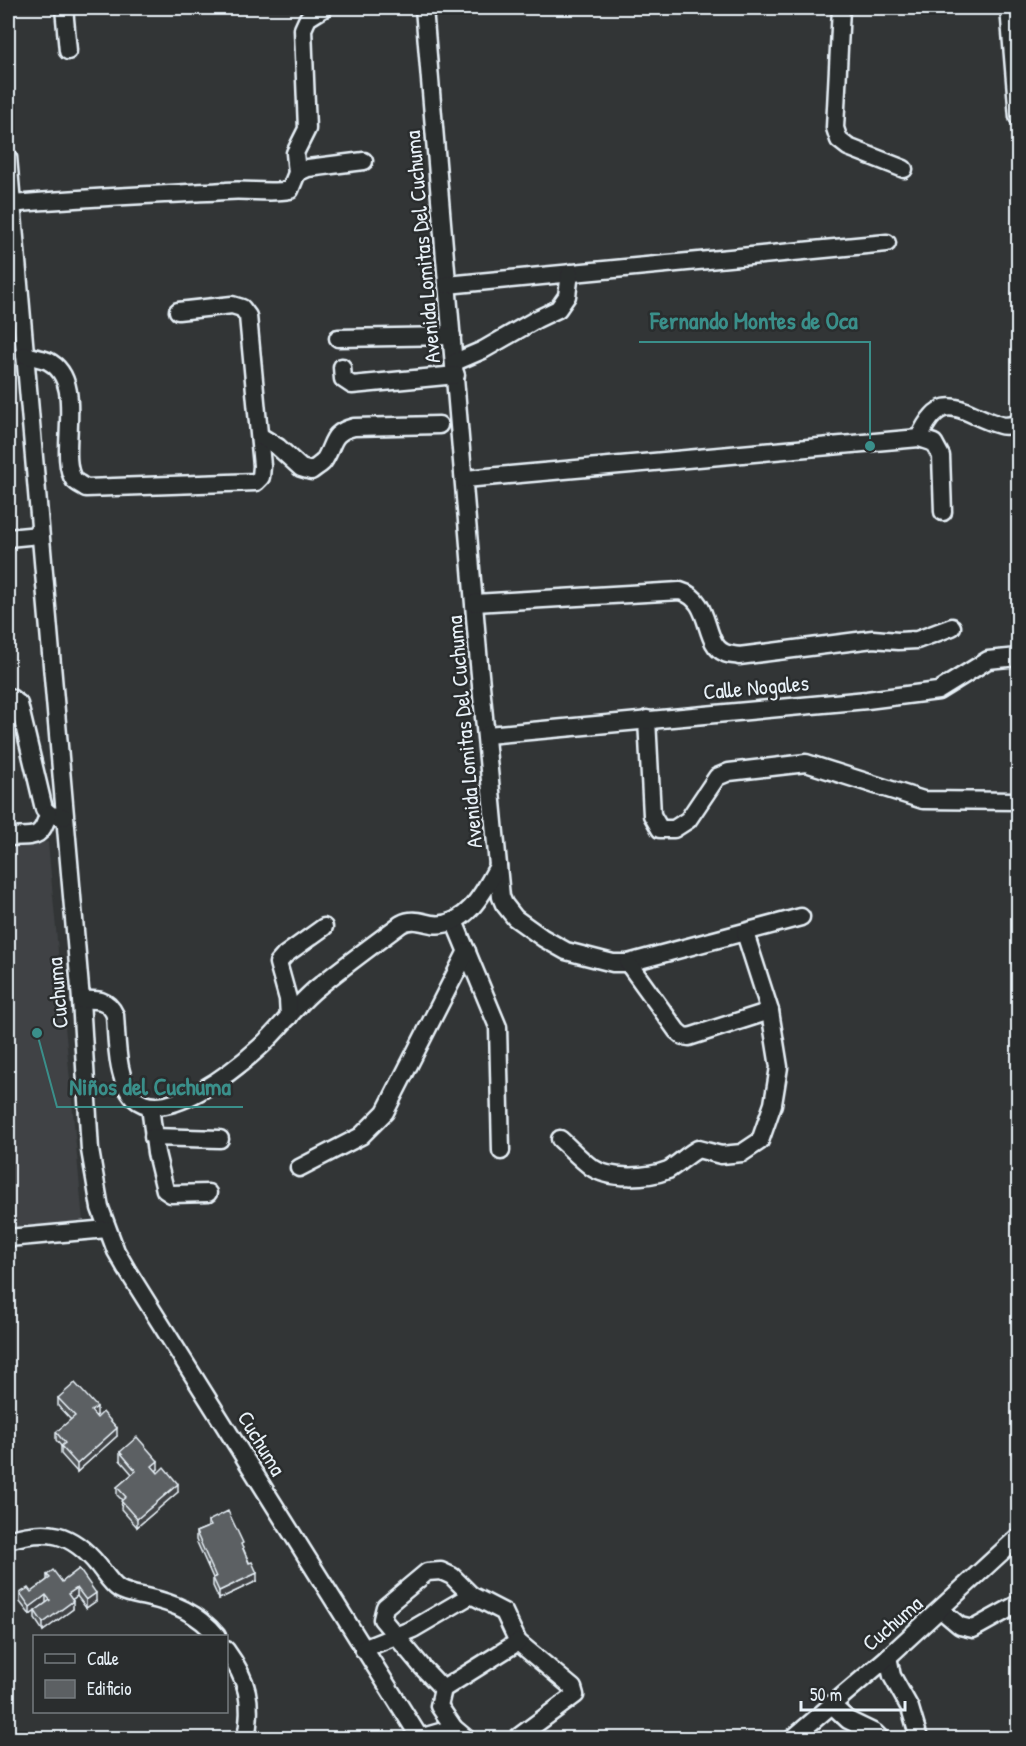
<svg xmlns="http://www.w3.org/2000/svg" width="1026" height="1746" font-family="'Patrick Hand',sans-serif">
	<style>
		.built { fill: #3f4244 }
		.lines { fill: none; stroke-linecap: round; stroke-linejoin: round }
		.minor-casing { stroke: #e8f1f8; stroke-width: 21 }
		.minor { stroke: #2a2d2e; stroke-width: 16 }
		.wall { fill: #4f5355; stroke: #e8f1f8; stroke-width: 1.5 }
		.shaded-wall { fill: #404345; stroke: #e8f1f8; stroke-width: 1.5 }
		.building { fill: #5c6063; stroke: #e8f1f8; stroke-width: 1.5 }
		.labels { text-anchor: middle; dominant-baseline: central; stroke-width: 5; stroke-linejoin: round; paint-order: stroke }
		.street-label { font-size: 22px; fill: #e8f1f8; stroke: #2a2d2e }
		.leader { fill: none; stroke: #3a8f8a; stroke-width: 2 }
		.callout-dot { fill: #3a8f8a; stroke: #2a2d2e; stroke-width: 2 }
		.callout-label { font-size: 24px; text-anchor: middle; font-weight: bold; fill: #3a8f8a; stroke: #2a2d2e; stroke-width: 5; stroke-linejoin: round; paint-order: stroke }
	</style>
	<rect width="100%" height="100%" fill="#323536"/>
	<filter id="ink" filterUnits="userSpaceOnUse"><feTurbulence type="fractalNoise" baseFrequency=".0167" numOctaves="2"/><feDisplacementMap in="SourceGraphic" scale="12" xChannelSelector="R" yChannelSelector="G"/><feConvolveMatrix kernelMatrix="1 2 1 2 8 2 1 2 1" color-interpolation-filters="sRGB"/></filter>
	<g filter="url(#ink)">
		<path class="built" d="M 48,842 L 83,1221 L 8,1228 L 8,846 Z"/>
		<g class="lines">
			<defs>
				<g id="minor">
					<path d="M 64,8 L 68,51"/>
					<path d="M 424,8 L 479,664 L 501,897 L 504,904 L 515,918 L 543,938 L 566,951 L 613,963 L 628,963 L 801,917"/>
					<path d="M 841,8 L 835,128 L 839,140 L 848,147 L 904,169"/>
					<path d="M 1009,8 L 1018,117"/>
					<path d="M 8,157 L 81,1000 L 90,1150 L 100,1208 L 116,1251 L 127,1270 L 420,1738"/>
					<path d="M 297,173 L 295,153 L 307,129 L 303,29 L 308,18 L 324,8"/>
					<path d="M 12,204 C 83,197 155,195 226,191 C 248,189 269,194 290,190 L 297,173 L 308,168 L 364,161"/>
					<path d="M 447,285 L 887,243"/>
					<path d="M 338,338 L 452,336"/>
					<path d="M 25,355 C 32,357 41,358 48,361 C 88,381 56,455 74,480 C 77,483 83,486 86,488 L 256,482 L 261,477 L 262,466 L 248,316 L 242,308 L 232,305 L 178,311"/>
					<path d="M 455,362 L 483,350 L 537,319 L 558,309 L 567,296 L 570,273"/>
					<path d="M 342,367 L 343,379 L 352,385 L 456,375"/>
					<path d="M 260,436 L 278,447 L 301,468 L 311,471 C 315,468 320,465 323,462 C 335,445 329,433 354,427 L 439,425"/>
					<path d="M 919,438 C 943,385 961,414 1000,425 C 1005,427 1013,425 1018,424"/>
					<path d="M 465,479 L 919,438 L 934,443 L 941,456 L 943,512"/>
					<path d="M 8,538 L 39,535"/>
					<path d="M 475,603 L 680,591 C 713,600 702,644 725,653 C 729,655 735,655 739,656 L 873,639 L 898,641 L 917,640 L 952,627"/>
					<path d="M 8,698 L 11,698 L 19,704 L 44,809 L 51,815 L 64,817"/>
					<path d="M 647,719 L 652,815 L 660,829 L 674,829 L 688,820 L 717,777 L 729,772 L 806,763 L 923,800 L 1017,801"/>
					<path d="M 487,735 L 867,700 L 938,691 L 988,660 L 1018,657"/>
					<path d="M 8,837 C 33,835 41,841 48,814"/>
					<path d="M 454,921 L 498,1027 L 501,1151"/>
					<path d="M 628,963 L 677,1031 L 683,1036 L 689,1037 L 770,1011 L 745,933"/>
					<path d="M 81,1000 C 97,999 108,999 115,1015 C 117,1039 116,1080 134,1098 C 165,1127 237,1068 260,1047 C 281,1028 296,1005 317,988 C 344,966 373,945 401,924 C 412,918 421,922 432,924 C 466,929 485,890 498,866"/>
					<path d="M 289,1017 L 288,999 L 278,963 L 285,955 L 324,927"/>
					<path d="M 150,1106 L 156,1153 L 165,1190 L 171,1194 L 208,1193"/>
					<path d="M 153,1137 L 220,1139"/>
					<path d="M 560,1139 C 570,1148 580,1159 591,1167 C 609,1180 648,1178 668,1170 C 676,1166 688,1154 698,1149 L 721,1155 L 742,1153 L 760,1141 L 773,1104 L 779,1067 L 770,1011"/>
					<path d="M 299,1168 L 361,1136 L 385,1112 L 467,951"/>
					<path d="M 8,1238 L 107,1229"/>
					<path d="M 8,1540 C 47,1528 71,1532 98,1565 C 104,1572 111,1584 119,1589 C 128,1594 137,1595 146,1597 C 174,1603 198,1613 217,1636"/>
					<path d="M 941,1610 L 960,1626 L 973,1629 L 1018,1604"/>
					<path d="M 363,1649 L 413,1629 L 471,1595 L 504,1612 L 518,1642 L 573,1688 L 575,1695 L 517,1738"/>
					<path d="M 226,1650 C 248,1680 253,1702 246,1738"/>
					<path d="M 888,1657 L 892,1676 L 910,1708 L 919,1738"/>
					<path d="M 443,1689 L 423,1668 L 382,1619 L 385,1607 L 427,1572 L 441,1571 L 452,1576 L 471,1595"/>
					<path d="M 831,1704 L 848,1720 L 875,1733 L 880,1738"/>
					<path d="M 419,1738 L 454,1728"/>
					<path d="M 466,1738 L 454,1728 L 439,1706 L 443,1689 L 518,1642"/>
					<path d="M 793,1738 L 888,1657 L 1018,1537"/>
				</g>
			</defs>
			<use href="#minor" class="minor-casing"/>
			<use href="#minor" class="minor"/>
		</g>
		<g class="wall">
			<path d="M 58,1398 L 97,1415 L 95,1416 L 117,1436 L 77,1472 L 61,1454 L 61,1446 L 56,1440 L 56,1432 L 71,1420 L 58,1406 Z"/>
			<path d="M 120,1452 L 158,1469 L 156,1471 L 178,1492 L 137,1527 L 121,1509 L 122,1500 L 117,1495 L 117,1487 L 132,1474 L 120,1460 Z"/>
			<path d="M 208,1521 L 243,1548 L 257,1581 L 219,1599 L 213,1586 L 213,1578 L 196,1540 L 196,1532 L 208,1527 Z"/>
			<path d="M 79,1569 L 96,1601 L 86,1608 L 77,1596 L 72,1599 L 73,1609 L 43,1631 L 35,1619 L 35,1611 L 30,1615 L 20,1602 L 20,1593 L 31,1592 L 47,1580 L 47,1575 L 62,1582 Z"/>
		</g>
		<g class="shaded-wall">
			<path d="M 97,1407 L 97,1415 L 91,1419 L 91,1411 Z"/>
			<path d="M 117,1428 L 117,1436 L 77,1472 L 77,1464 Z"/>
			<path d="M 158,1461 L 158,1469 L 152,1474 L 152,1466 Z"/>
			<path d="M 178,1484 L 178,1492 L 137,1527 L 137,1519 Z"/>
			<path d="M 257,1573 L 257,1581 L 219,1599 L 219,1591 Z"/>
			<path d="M 77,1588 L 77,1596 L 68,1602 L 68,1594 Z"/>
			<path d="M 96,1593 L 96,1601 L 86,1608 L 86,1600 Z"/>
			<path d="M 46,1595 L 46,1603 L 30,1615 L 30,1607 Z"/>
			<path d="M 73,1601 L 73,1609 L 43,1631 L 43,1623 Z"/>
			<path d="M 12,1622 L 12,1630 L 8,1633 L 8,1625 Z"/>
		</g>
		<g class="building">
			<path d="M 75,1383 L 97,1407 L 91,1411 L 97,1418 L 103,1412 L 117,1428 L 77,1464 L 61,1446 L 65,1443 L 56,1432 L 75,1416 L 58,1398 Z"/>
			<path d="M 137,1437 L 158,1461 L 152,1466 L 158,1473 L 164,1467 L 178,1484 L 137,1519 L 121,1501 L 126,1497 L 117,1487 L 136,1471 L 120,1452 Z"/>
			<path d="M 228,1511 L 243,1543 L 241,1544 L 249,1563 L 252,1562 L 257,1573 L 219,1591 L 213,1578 L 216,1577 L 196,1532 L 211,1526 L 208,1521 Z"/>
			<path d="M 79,1569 L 96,1593 L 86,1600 L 77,1588 L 68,1594 L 73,1601 L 43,1623 L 35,1611 L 50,1600 L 46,1595 L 30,1607 L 20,1593 L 28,1588 L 31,1592 L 50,1578 L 47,1575 L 53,1570 L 62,1582 Z"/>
			<path d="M 8,1616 L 12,1622 L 8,1625 Z"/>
		</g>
	</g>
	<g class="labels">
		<g class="street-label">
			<text transform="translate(422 247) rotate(-95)">Avenida Lomitas Del Cuchuma</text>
			<text transform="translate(756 687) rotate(-5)">Calle Nogales</text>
			<text transform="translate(464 732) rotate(-95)">Avenida Lomitas Del Cuchuma</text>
			<text transform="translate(57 993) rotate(-95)">Cuchuma</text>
			<text transform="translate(262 1443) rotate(59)">Cuchuma</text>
			<text transform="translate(892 1623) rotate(-41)">Cuchuma</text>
		</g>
	</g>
	<path class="leader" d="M870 446L870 342H639M37 1033L57 1107H243"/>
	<g class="callout-dot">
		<circle cx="870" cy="446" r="6"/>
		<circle cx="37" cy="1033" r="6"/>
	</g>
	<g class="callout-label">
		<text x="754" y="329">Fernando Montes de Oca</text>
		<text x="150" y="1095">Niños del Cuchuma</text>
	</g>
	<rect width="1026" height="1746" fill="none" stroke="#2a2d2e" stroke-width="30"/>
	<rect x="15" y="15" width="996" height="1716" fill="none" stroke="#e8f1f8" stroke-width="2" filter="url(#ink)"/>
	<rect x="33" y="1635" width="195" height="78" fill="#2a2d2e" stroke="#767b7f" stroke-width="1.5"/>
	<rect x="45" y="1654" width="30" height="9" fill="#2a2d2e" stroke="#767b7f" stroke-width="1.5"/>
	<text x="87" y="1665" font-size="18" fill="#e8f1f8">Calle</text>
	<rect x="45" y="1680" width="30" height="18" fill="#5c6063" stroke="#767b7f" stroke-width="1.5"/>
	<text x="87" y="1695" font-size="18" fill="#e8f1f8">Edificio</text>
	<path d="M801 1701v9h104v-9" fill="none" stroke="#e8f1f8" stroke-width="3"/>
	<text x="810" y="1701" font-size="18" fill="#e8f1f8" stroke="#2a2d2e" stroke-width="4.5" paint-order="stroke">50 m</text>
</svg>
